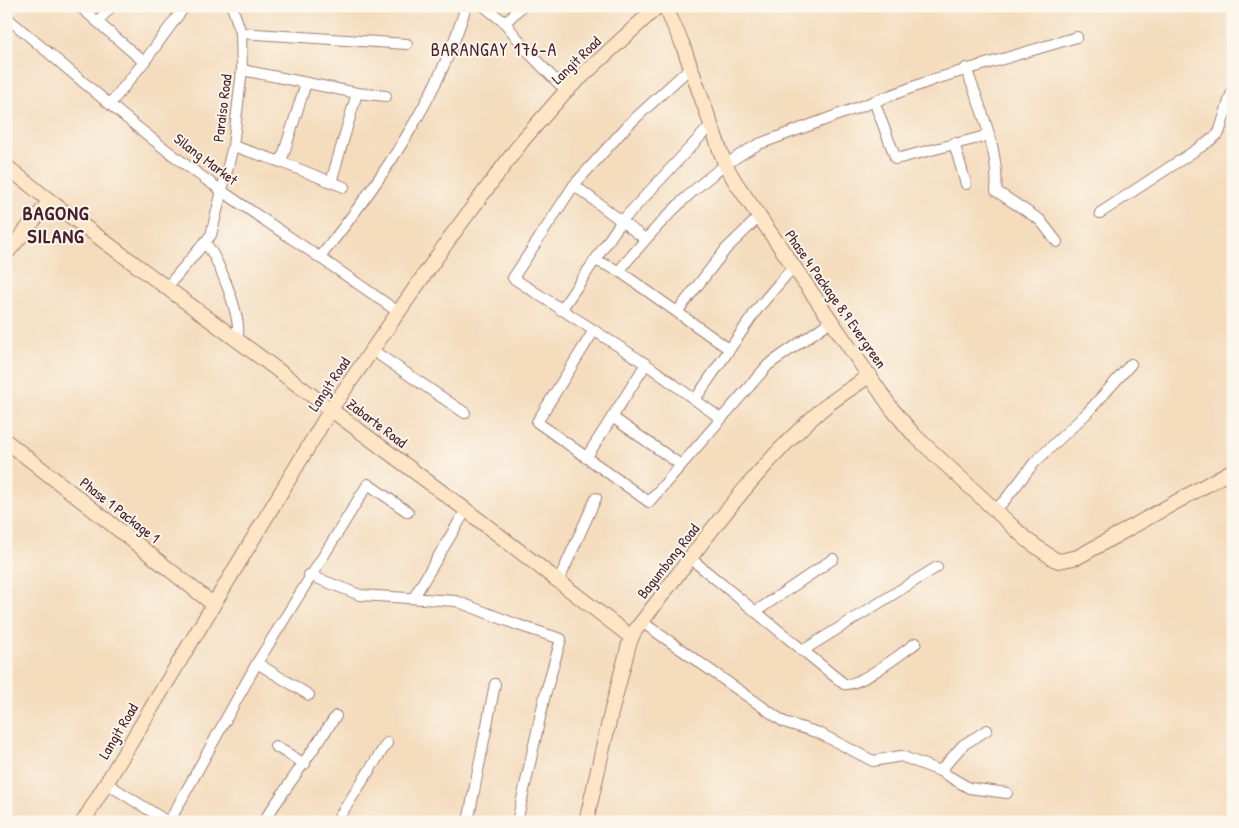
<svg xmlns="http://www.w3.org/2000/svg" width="1239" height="828" font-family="'Patrick Hand',sans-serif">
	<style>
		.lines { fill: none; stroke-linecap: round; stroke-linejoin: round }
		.street-casing { stroke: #9f7e74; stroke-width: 12 }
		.secondary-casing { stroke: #9f7e74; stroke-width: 16 }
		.street { stroke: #fff; stroke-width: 10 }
		.secondary { stroke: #fee5c5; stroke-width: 14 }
		.labels { text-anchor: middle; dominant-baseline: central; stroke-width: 4; stroke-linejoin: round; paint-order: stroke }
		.street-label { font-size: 15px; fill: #4a1f2b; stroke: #fbf7ec }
		.quarter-label { font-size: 18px; letter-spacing: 1px; fill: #4a1f2b; stroke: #fbf7ec }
		.district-label { font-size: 20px; font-weight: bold; letter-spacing: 1px; fill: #4a1f2b; stroke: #fbf7ec }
	</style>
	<rect width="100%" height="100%" fill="#fbf7ec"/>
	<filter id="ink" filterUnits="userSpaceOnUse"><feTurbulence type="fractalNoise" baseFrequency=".02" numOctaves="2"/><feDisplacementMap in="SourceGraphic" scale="10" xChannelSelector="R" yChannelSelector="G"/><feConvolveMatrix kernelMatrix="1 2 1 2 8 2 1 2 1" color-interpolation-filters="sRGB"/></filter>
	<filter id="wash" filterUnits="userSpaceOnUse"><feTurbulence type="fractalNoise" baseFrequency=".0096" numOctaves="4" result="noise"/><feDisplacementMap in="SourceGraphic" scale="20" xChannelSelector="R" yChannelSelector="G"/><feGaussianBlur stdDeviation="1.12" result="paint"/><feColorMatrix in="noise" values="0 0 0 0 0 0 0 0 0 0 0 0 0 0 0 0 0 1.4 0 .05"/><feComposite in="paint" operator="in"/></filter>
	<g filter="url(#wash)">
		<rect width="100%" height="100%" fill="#f4dcbd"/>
	</g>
	<g filter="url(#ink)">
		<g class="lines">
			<defs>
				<g id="street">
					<path d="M 79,6 L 144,62"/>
					<path d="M 484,6 L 505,23 L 530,54 L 566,91"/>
					<path d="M 6,17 C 77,76 147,139 222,191 C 281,232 340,270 398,312"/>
					<path d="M 98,21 L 112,6"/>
					<path d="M 505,23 L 522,6"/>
					<path d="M 241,33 L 407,44"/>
					<path d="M 691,67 L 628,125 L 574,185 L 513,278 L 646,364 L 720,418"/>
					<path d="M 966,68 C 979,105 1000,151 996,191 L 1040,220 L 1057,242"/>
					<path d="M 242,70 L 357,93 L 386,96"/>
					<path d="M 874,101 L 896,159 L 982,137 L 987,133"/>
					<path d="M 110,104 L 144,62 L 185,6"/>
					<path d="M 954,143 L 966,184"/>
					<path d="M 233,146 L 281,162 L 344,187"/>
					<path d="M 281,162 L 306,83"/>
					<path d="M 331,182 L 357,93"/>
					<path d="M 574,185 L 645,239"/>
					<path d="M 1100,213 L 1208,142 L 1219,133 L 1233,88"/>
					<path d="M 206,244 C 218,257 244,322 237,338"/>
					<path d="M 321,256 C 380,182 439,98 466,6"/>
					<path d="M 595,260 L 619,271 L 729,349"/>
					<path d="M 619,271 C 658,223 704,173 759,144 L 935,79 L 1077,37"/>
					<path d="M 167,287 L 211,235 L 233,146 L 242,70 L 241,33 L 232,6"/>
					<path d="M 561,310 L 621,222 L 711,125"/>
					<path d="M 677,312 L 726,249 L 759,217"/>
					<path d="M 593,332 L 537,422 L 649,502 L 768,365 L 831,321"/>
					<path d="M 372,350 L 465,413"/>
					<path d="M 696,398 L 758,308 L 793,267"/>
					<path d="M 612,417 L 681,465"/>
					<path d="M 586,458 L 646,364"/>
					<path d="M 995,510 L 1005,500 L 1034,463 L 1087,413 L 1131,364"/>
					<path d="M 690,558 L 844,684 C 859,687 902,653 916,643"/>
					<path d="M 309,575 L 360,595 L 456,601 L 518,625 L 561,639 L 545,695 L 517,822"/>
					<path d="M 559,580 L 596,498"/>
					<path d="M 414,597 L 466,510"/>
					<path d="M 755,612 L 833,559"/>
					<path d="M 642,622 L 784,722 L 819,733 L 873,761 L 901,756 L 940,771 L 969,788 L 1007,793"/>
					<path d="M 802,651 L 937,567"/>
					<path d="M 257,663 L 309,695"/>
					<path d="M 275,746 L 305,764"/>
					<path d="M 940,771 L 963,745 L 987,730"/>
					<path d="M 106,783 L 168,822"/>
					<path d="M 169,822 L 257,663 L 368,484 L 408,512"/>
					<path d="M 263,822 L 336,716"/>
					<path d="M 336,822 L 387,743"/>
					<path d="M 468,822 L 495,684"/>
				</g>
				<g id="secondary">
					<path d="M 665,6 L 682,43 L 725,164 L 736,183 L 892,409 L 914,435 L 995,510 L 1027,540 L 1054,559 L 1059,561 L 1078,557 L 1233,470"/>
					<path d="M 6,166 L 50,201 L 466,510 L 631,637"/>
					<path d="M 6,254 L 50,201"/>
					<path d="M 6,441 L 213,604"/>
					<path d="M 83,822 L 331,409 L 452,235 L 523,140 L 566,91 L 658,6"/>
					<path d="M 586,822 L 611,713 L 629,644 L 634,632 C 693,556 748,474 820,411 C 835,398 854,387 870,375"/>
				</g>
			</defs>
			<use href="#street" class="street-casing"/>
			<use href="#secondary" class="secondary-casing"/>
			<use href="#street" class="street"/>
			<use href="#secondary" class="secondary"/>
		</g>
	</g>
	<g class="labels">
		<g class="street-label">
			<text transform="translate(576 60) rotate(-44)">Langit Road</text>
			<text transform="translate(222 108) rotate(-83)">Paraiso Road</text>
			<text transform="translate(206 159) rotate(37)">Silang Market</text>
			<text transform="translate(836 299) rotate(55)">Phase 4 Package 8,9 Evergreen</text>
			<text transform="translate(329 384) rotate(-56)">Langit Road</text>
			<text transform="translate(377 423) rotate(37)">Zabarte Road</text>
			<text transform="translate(120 510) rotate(38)">Phase 1 Package 1</text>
			<text transform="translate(668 561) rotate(-52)">Bagumbong Road</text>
			<text transform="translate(118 731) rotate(-59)">Langit Road</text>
		</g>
		<g class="quarter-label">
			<text x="494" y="49">BARANGAY 176-A</text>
		</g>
		<g class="district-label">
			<text x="56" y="212">BAGONG<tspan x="56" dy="23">SILANG</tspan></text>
		</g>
	</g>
	<rect width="1239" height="828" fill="none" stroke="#fbf7ec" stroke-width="25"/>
</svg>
